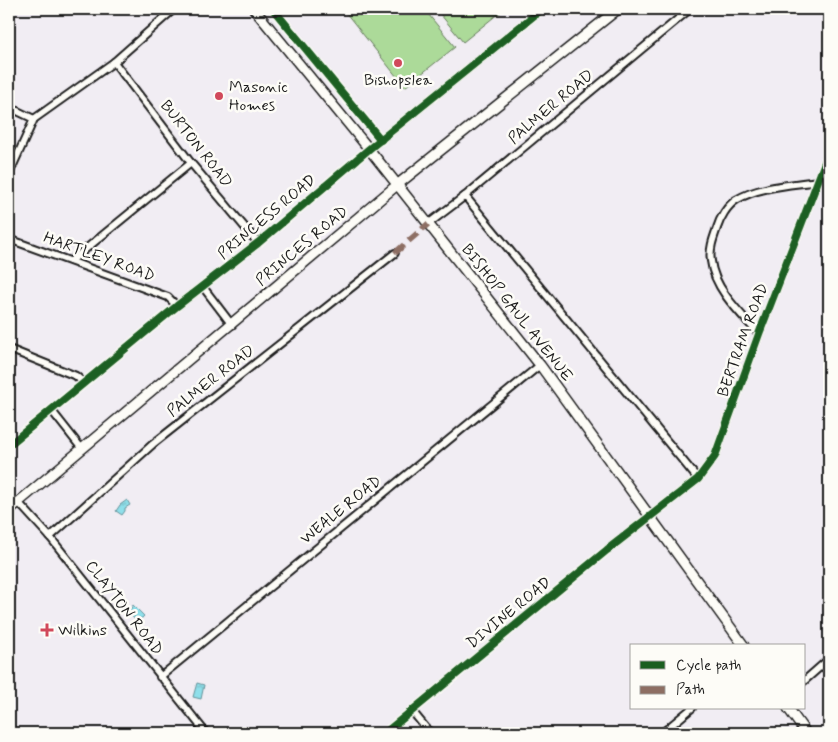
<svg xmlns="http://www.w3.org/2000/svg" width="838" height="742" font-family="Mynerve,sans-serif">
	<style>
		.green { fill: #acda99; stroke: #647b5a }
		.water { fill: url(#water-ripples); stroke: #619198 }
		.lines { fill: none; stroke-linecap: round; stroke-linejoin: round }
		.street-casing { stroke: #1c1c1c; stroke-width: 10 }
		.secondary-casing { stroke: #1c1c1c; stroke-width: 12 }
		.street { stroke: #fdfcf7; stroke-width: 6 }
		.secondary { stroke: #fdfcf7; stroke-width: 9 }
		.quiet { stroke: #8d6e63; stroke-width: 6; stroke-dasharray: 12 6; stroke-linecap: butt }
		.cycleway-casing { stroke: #fdfcf7; stroke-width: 11 }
		.cycleway { stroke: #1b5e20; stroke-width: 8 }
		.poi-dot { fill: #d1495b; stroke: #fdfcf7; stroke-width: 2 }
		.labels { text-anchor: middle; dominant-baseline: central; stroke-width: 5; stroke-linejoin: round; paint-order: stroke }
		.poi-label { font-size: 16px; fill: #1c1c1c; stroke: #fdfcf7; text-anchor: start }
		.street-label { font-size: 16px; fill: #1c1c1c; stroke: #fdfcf7 }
	</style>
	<defs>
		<pattern id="water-ripples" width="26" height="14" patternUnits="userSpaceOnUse" patternTransform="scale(1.25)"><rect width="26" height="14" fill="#8fdfea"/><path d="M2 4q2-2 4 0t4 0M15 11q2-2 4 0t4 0" fill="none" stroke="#7bbfc8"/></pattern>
	</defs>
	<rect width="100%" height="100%" fill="#f1edf3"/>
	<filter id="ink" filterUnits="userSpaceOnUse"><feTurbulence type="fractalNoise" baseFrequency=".02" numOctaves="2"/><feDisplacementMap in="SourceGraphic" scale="10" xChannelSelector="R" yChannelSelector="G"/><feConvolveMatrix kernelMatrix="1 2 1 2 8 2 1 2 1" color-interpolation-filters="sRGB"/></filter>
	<g filter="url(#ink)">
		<g class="green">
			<path d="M 351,9 L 424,9 L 455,47 L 405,87 L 346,13 Z"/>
			<path d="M 436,9 L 504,9 L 463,42 Z"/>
		</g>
		<g class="water">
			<path d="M 127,500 L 130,505 L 125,508 L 125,511 L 122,515 L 116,511 L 120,505 Z"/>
			<path d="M 133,605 L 144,616 L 138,622 L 128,613 Z"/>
			<path d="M 197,683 L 204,685 L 201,699 L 193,697 Z"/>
		</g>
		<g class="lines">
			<defs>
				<g id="street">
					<path d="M 114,62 L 191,163 L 258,243"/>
					<path d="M 9,107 L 34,119"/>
					<path d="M 9,174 L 34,119 L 114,62 L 174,9"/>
					<path d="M 465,196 L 698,479"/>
					<path d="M 428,224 L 465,196 L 690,9"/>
					<path d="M 9,239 L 168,297 L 177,306"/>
					<path d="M 71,261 L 191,163"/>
					<path d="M 203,287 L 232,325"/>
					<path d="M 759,334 C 741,314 714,289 711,261 C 709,250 713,239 717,228 C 720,218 727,206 736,200 C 759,186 792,185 818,181"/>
					<path d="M 9,349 L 76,376 L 84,383"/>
					<path d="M 52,411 L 82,449"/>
					<path d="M 9,445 L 177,306 L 258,243 L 369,149 L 542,9"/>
					<path d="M 18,502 L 50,537 L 206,733"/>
					<path d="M 50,537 L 153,444 L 395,253"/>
					<path d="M 160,677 L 540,365"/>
					<path d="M 804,681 L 829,659"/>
					<path d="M 412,711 L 430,733"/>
					<path d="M 385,733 L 607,550 L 698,479 L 715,456 L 759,334 L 829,152"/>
					<path d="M 662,733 L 692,708"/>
				</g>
				<g id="secondary">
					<path d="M 254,9 L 369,149 L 540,365 L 744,646"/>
					<path d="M 9,510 L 397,185 L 618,9"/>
					<path d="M 788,708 L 806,733"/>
				</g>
			</defs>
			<use href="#street" class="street-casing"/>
			<use href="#secondary" class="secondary-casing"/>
			<use href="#street" class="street"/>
			<use href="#secondary" class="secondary"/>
			<path class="quiet" d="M 395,253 L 428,224"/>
			<defs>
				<g id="cycleway">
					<path d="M 273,9 L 381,140"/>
					<path d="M 9,445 L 177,306 L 258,243 L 369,149 L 542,9"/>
					<path d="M 385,733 L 607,550 L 698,479 L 715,456 L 759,334 L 829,152"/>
				</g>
			</defs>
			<use href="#cycleway" class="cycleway-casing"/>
			<use href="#cycleway" class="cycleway"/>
		</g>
	</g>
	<g class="poi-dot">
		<circle cx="398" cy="63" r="5"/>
		<circle cx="219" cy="96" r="5"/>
		<path d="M44.5 622.5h5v5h5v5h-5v5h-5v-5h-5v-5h5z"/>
	</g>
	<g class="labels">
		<g class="poi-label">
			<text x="398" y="80" text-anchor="middle">Bishopslea</text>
			<text x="229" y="87">Masonic<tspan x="229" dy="18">Homes</tspan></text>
			<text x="58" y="630">Wilkins</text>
		</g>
		<g class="street-label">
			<text transform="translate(551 107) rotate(-40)">PALMER ROAD</text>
			<text transform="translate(196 144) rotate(52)">BURTON ROAD</text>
			<text transform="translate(267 217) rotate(-40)">PRINCESS ROAD</text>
			<text transform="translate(302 246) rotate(-40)">PRINCES ROAD</text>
			<text transform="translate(99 257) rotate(20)">HARTLEY ROAD</text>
			<text transform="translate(517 313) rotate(52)">BISHOP GAUL AVENUE</text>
			<text transform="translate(743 340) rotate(-70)">BERTRAM ROAD</text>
			<text transform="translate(211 381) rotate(-38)">PALMER ROAD</text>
			<text transform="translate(341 510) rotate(-39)">WEALE ROAD</text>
			<text transform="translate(124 608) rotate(52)">CLAYTON ROAD</text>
			<text transform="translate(509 613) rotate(-39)">DIVINE ROAD</text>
		</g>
	</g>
	<rect width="838" height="742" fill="none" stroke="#fdfcf7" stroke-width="30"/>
	<rect x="15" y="15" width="808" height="712" fill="none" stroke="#1c1c1c" stroke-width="2" filter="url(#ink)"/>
	<rect x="630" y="644" width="175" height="65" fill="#fdfcf7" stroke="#a3a29f"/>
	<rect x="640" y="661" width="25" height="8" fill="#1b5e20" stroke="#a3a29f"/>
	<text x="676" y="670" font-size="15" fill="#1c1c1c">Cycle path</text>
	<rect x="640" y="686" width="25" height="8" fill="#8d6e63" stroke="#a3a29f"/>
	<text x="676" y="694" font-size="15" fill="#1c1c1c">Path</text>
</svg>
